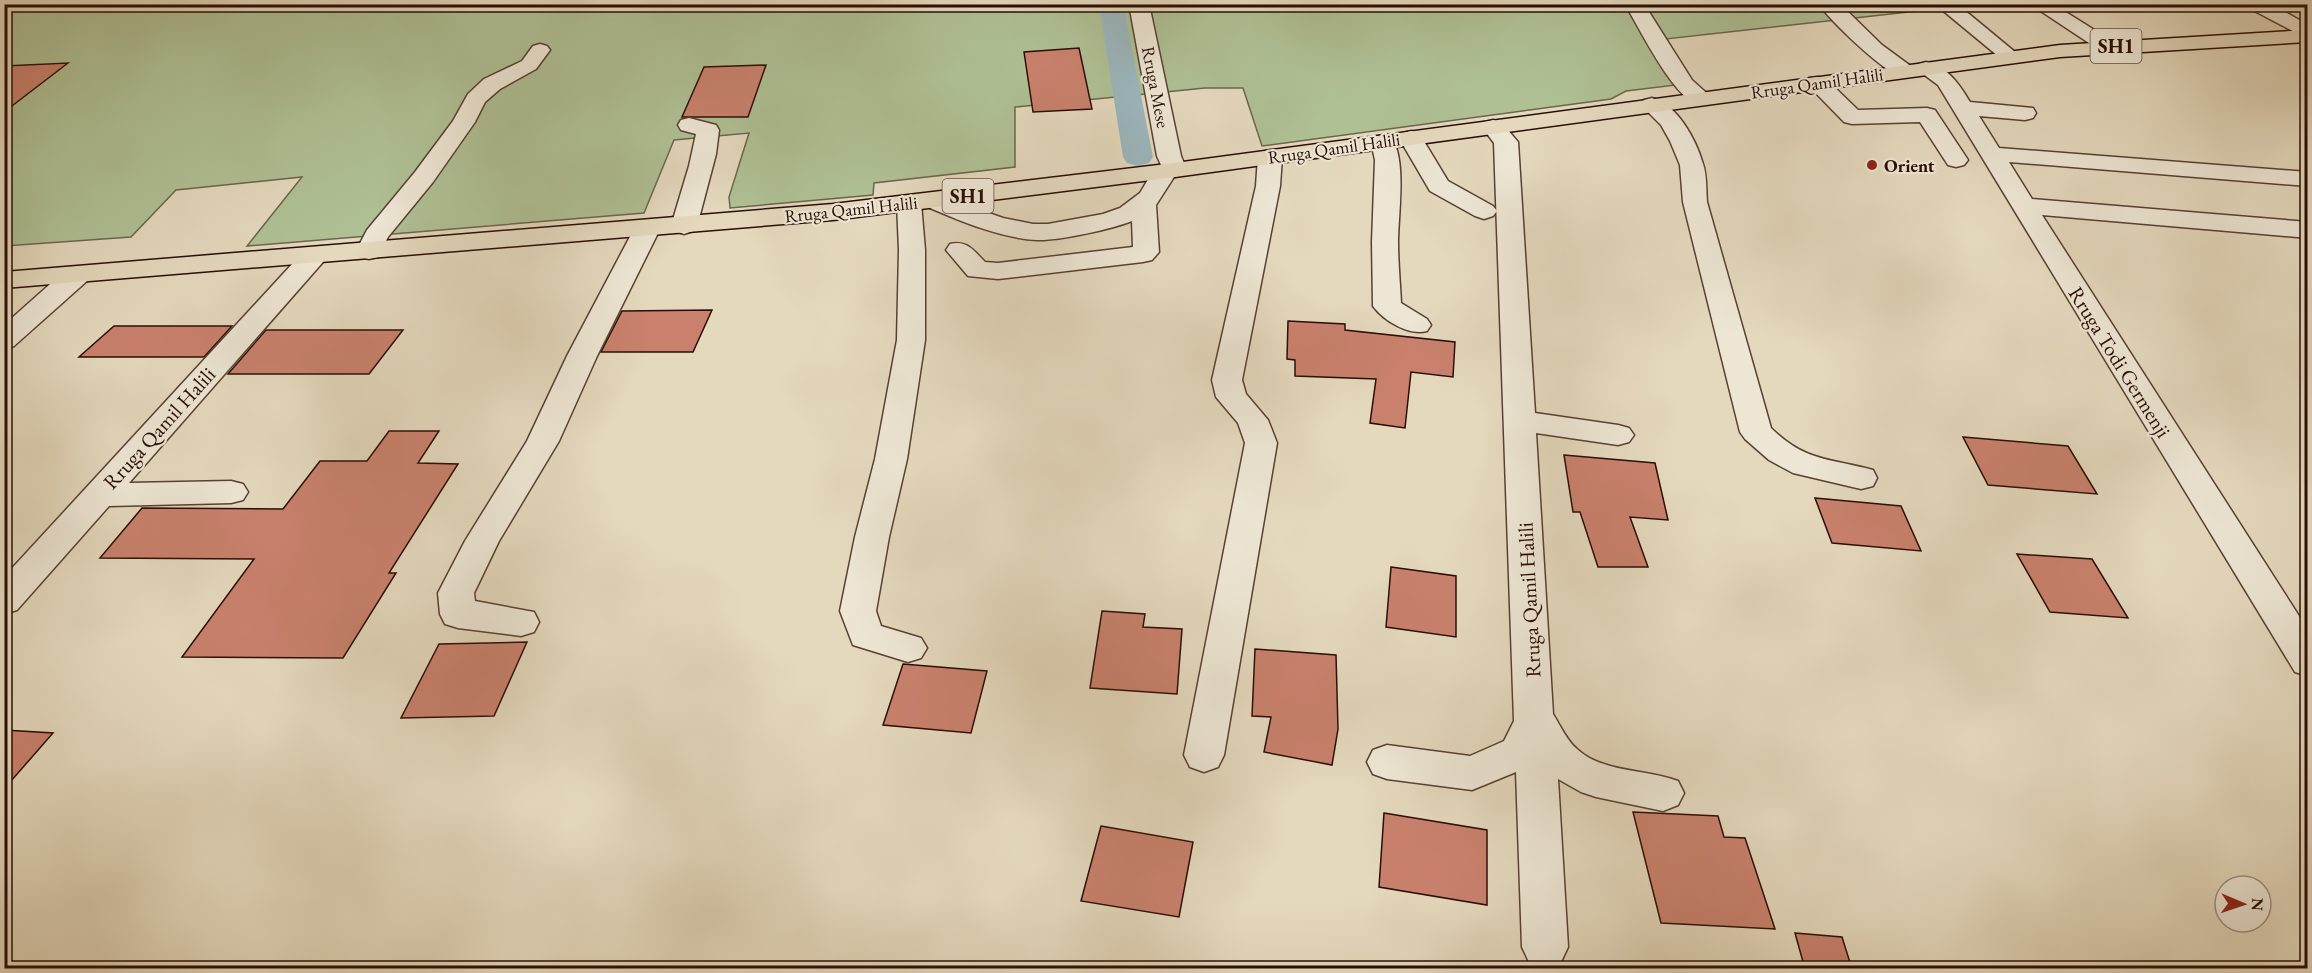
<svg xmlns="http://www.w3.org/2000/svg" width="2312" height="973" font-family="'EB Garamond',serif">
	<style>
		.green { fill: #afc095; stroke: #6c664c; stroke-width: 1.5 }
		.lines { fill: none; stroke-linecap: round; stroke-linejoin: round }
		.canal { fill: #9bb6bd; fill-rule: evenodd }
		.building { fill: #c9816d; stroke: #290d04; stroke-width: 1.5 }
		.minor-casing { stroke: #584032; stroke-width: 3 }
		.major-casing { stroke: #290d04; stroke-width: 3 }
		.minor { fill: #ede6d4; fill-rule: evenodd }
		.major { fill: #e4d8bd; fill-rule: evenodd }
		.poi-dot { fill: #8f2418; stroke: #ede6d4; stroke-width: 2 }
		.labels { text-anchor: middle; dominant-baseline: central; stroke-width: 4.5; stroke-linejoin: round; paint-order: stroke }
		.far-street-label { font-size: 18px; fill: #290d04; stroke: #ede6d4 }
		.far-poi-label { font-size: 18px; font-weight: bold; fill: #290d04; stroke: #ede6d4; text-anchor: start }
		.shield { fill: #ede6d4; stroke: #644e42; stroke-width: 1.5 }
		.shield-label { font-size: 20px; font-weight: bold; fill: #290d04 }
		.street-label { font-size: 21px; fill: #290d04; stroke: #ede6d4 }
	</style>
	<rect width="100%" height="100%" fill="#e4d8bd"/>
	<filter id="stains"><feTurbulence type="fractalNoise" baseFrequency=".00333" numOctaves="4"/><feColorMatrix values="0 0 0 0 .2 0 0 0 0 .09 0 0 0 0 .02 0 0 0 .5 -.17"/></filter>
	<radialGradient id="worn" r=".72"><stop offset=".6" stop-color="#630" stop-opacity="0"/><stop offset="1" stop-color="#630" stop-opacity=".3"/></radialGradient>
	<path class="green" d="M 4,5 L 1972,5 L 1647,41 L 1676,85 L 1626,91 L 1611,99 L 1262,146 L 1243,88 L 1205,88 L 1015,107 L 1015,167 L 874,183 L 873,195 L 730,208 L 729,197 L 749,133 L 674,140 L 644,213 L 247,246 L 302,177 L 176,190 L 131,237 L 5,246 Z"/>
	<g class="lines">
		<path class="canal" d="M 1099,4 L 1123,4 L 1153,157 L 1149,163 L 1138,166 L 1127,163 L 1123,157 Z"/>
	</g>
	<g class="building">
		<path d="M 1079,48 L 1092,109 L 1033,112 L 1024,52 Z"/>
		<path d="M 68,63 L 4,112 L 4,66 Z"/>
		<path d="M 766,65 L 748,117 L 682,117 L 704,67 Z"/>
		<path d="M 712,310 L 693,352 L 601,352 L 622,311 Z"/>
		<path d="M 1288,321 L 1345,324 L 1345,330 L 1455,342 L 1453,377 L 1411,372 L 1405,428 L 1370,423 L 1376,379 L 1295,376 L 1295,360 L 1287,359 Z"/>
		<path d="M 114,326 L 232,326 L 204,357 L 79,357 Z"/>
		<path d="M 266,330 L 403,330 L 369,374 L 228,374 Z"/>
		<path d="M 389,431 L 439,431 L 418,463 L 458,464 L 389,573 L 396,573 L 343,658 L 182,657 L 254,559 L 100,558 L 142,508 L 283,509 L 320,461 L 367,461 Z"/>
		<path d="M 1963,437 L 2068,446 L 2097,494 L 1988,485 Z"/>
		<path d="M 1564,455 L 1655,463 L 1668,520 L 1630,517 L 1648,567 L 1598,567 L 1580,512 L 1573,512 Z"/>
		<path d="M 1815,498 L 1901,506 L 1921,551 L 1832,543 Z"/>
		<path d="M 2017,554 L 2092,559 L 2128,618 L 2050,612 Z"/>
		<path d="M 1391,567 L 1456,576 L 1456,637 L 1386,627 Z"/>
		<path d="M 1102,611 L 1145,614 L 1143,627 L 1182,629 L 1177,694 L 1090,688 Z"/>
		<path d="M 527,642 L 494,716 L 401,718 L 439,644 Z"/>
		<path d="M 1255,649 L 1336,655 L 1338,729 L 1332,765 L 1264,752 L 1271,717 L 1252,716 Z"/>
		<path d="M 903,664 L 987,671 L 971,733 L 883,725 Z"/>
		<path d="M 4,730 L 53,733 L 4,789 Z"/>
		<path d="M 1633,812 L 1718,816 L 1724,837 L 1745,838 L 1775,929 L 1661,923 Z"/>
		<path d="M 1384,813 L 1487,830 L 1487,905 L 1379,887 Z"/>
		<path d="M 1101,826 L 1193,842 L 1179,917 L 1081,901 Z"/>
		<path d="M 1795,933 L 1842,937 L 1852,969 L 1805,969 Z"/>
	</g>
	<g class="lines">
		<defs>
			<g id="minor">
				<path d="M 1129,4 L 1149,4 L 1181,156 L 1187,170 L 1183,175 L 1174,177 L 1156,205 L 1159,252 L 1152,260 L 1143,262 L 998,279 L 968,276 L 946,250 L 950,244 C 967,240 973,250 985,262 L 998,263 L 1133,247 L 1132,221 C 1112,229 1058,241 1037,240 C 999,238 958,220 923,205 L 920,200 L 923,195 L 932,193 L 1003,218 L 1033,224 L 1048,224 L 1103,214 L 1120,208 L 1140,193 L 1156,166 L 1161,165 L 1157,156 Z"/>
				<path d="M 1625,4 L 1644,4 L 1692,80 L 1712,98 L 1709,103 C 1704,104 1700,105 1695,103 C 1672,94 1639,28 1625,4 Z"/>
				<path d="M 1819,4 L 1840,4 L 1882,45 L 1912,67 L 1916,71 L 1912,75 C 1908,77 1904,78 1899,76 C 1880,68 1831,22 1819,4 Z"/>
				<path d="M 1935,4 L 1957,4 L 2021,57 L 2018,61 L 2011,63 L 2004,61 Z"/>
				<path d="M 2030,4 L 2053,4 L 2115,43 L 2118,47 L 2115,51 L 2101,51 Z"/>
				<path d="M 2247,4 L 2271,4 L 2308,25 L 2308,39 L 2249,8 Z"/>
				<path d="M 540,44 L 547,46 L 550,50 L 536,69 L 500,89 L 485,102 L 475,122 L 433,182 L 388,237 L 378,257 L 369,259 L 360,257 L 356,251 L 367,230 L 415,172 L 453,121 L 468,94 L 484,79 L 522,61 L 533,46 Z"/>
				<path d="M 1926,62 C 1948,67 1959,84 1970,102 L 2033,108 L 2036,113 L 2033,118 L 2025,120 L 1979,116 L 1999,148 L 2308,172 L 2308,186 L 2009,162 L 2032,199 L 2308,222 L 2308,238 L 2042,215 L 2308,630 L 2308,676 L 2295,672 L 1938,85 L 1915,68 L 1919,64 Z"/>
				<path d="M 1817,77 L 1825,78 L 1858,110 L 1927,108 L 1935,110 L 1968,160 L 1964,165 L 1956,167 L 1948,165 L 1920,122 L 1852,124 L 1844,122 L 1806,83 L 1809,78 Z"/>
				<path d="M 1652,98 C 1678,105 1696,140 1703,164 C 1707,175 1706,190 1707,202 L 1771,428 C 1806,462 1829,458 1873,470 L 1877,478 L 1873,486 L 1861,489 L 1793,473 L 1769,460 L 1745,439 L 1740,432 L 1683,202 L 1680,165 L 1670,141 L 1661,125 L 1641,105 L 1644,100 Z"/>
				<path d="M 689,118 L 716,125 L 719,130 L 716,154 L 697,226 L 693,231 L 684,234 L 675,231 L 671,226 L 689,166 L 696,134 L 681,130 L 678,125 L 681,120 Z"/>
				<path d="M 1493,120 L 1501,122 L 1518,142 L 1535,413 L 1618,425 L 1629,428 L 1634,435 L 1629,442 L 1618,445 L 1536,433 L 1553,714 C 1560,725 1567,741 1577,749 C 1603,773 1646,769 1678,781 L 1684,793 L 1678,805 L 1663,811 L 1596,797 L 1581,792 L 1558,779 L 1568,947 L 1561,962 L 1545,968 L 1529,962 L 1522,947 L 1516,772 L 1472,790 L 1387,779 L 1373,774 L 1367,762 L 1373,750 L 1387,745 L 1470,756 L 1504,741 L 1514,721 L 1494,143 L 1482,127 L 1485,122 Z"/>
				<path d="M 1411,131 L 1419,133 L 1448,181 L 1493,206 L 1497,211 L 1493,216 L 1484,219 L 1475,216 L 1430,191 L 1399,138 L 1403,133 Z"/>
				<path d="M 1383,135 L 1391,137 C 1407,159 1398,215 1398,242 C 1398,262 1400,282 1401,303 L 1427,319 L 1431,325 L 1427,331 C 1409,336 1384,321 1373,306 L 1372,242 L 1375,160 L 1371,142 L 1375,137 Z"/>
				<path d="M 1270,150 L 1278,152 L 1282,157 L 1280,186 L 1242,380 L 1246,394 L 1268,420 L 1277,443 L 1224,755 L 1218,767 L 1204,772 L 1190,767 L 1184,755 L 1245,443 L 1238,423 L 1216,397 L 1212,380 L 1256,186 L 1258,157 L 1262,152 Z"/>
				<path d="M 909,196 L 918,198 L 921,203 L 925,250 L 925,340 L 907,459 L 889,537 L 876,611 L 881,626 L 921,638 L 927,648 L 921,658 L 908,662 L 853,645 L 840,611 L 855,537 L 875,459 L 897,340 L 899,250 L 897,203 L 900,198 Z"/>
				<path d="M 647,221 L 656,224 L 660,229 L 597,356 L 559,441 L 499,541 L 474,593 L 475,601 L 534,612 L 539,622 L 534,632 L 521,636 L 458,628 L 445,624 L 440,614 L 438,593 L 465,541 L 527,441 L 567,356 L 634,229 L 638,224 Z"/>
				<path d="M 314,248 L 323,250 L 327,256 L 323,262 L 129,483 L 231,481 L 243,484 L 248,492 L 243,500 L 231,503 L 109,506 L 17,610 L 4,614 L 4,577 L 305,250 Z"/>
				<path d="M 77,267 L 87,269 L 90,275 L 87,281 L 14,346 L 4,349 L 4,325 L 67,269 Z"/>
			</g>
			<path id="major" d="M 2308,30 L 2308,42 L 2060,57 L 1175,177 L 833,220 L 4,288 L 4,272 L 833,204 L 1175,163 L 2060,45 Z"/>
		</defs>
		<use href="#minor" class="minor-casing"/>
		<use href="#major" class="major-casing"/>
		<use href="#minor" class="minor"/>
		<use href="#major" class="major"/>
	</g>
	<circle class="poi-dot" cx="1872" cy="165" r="6"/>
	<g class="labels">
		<g class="far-street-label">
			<text transform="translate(1817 83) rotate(-8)">Rruga Qamil Halili</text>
			<text transform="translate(1156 87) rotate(79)">Rruga Mese</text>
			<text transform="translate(1334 148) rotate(-8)">Rruga Qamil Halili</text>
			<text transform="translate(851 209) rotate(-6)">Rruga Qamil Halili</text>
		</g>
		<g class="far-poi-label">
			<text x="1884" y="165">Orient</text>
		</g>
		<g class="shield">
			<rect x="2090.5" y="29" width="51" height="34" rx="4.5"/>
			<rect x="942.5" y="179" width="51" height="34" rx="4.5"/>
		</g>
		<g class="shield-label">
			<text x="2116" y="46">SH1</text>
			<text x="968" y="196">SH1</text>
		</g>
		<g class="street-label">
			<text transform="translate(2120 362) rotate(58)">Rruga Todi Germenji</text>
			<text transform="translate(159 428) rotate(-48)">Rruga Qamil Halili</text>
			<text transform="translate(1529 600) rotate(-93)">Rruga Qamil Halili</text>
		</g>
	</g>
	<rect width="2312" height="973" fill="none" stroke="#e4d8bd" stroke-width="24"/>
	<rect x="6" y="6" width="2300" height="961" fill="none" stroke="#290d04" stroke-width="3"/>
	<rect x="12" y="12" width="2288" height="949" fill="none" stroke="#290d04" stroke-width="1.5"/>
	<g transform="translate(2243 904) rotate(92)"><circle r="28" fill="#ede6d4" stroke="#9f8f81" stroke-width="1.5"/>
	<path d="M0-4.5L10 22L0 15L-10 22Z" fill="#8f2418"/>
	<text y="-9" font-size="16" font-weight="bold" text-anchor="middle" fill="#290d04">N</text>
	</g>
	<rect width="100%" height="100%" filter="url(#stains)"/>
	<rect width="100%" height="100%" fill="url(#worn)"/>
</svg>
